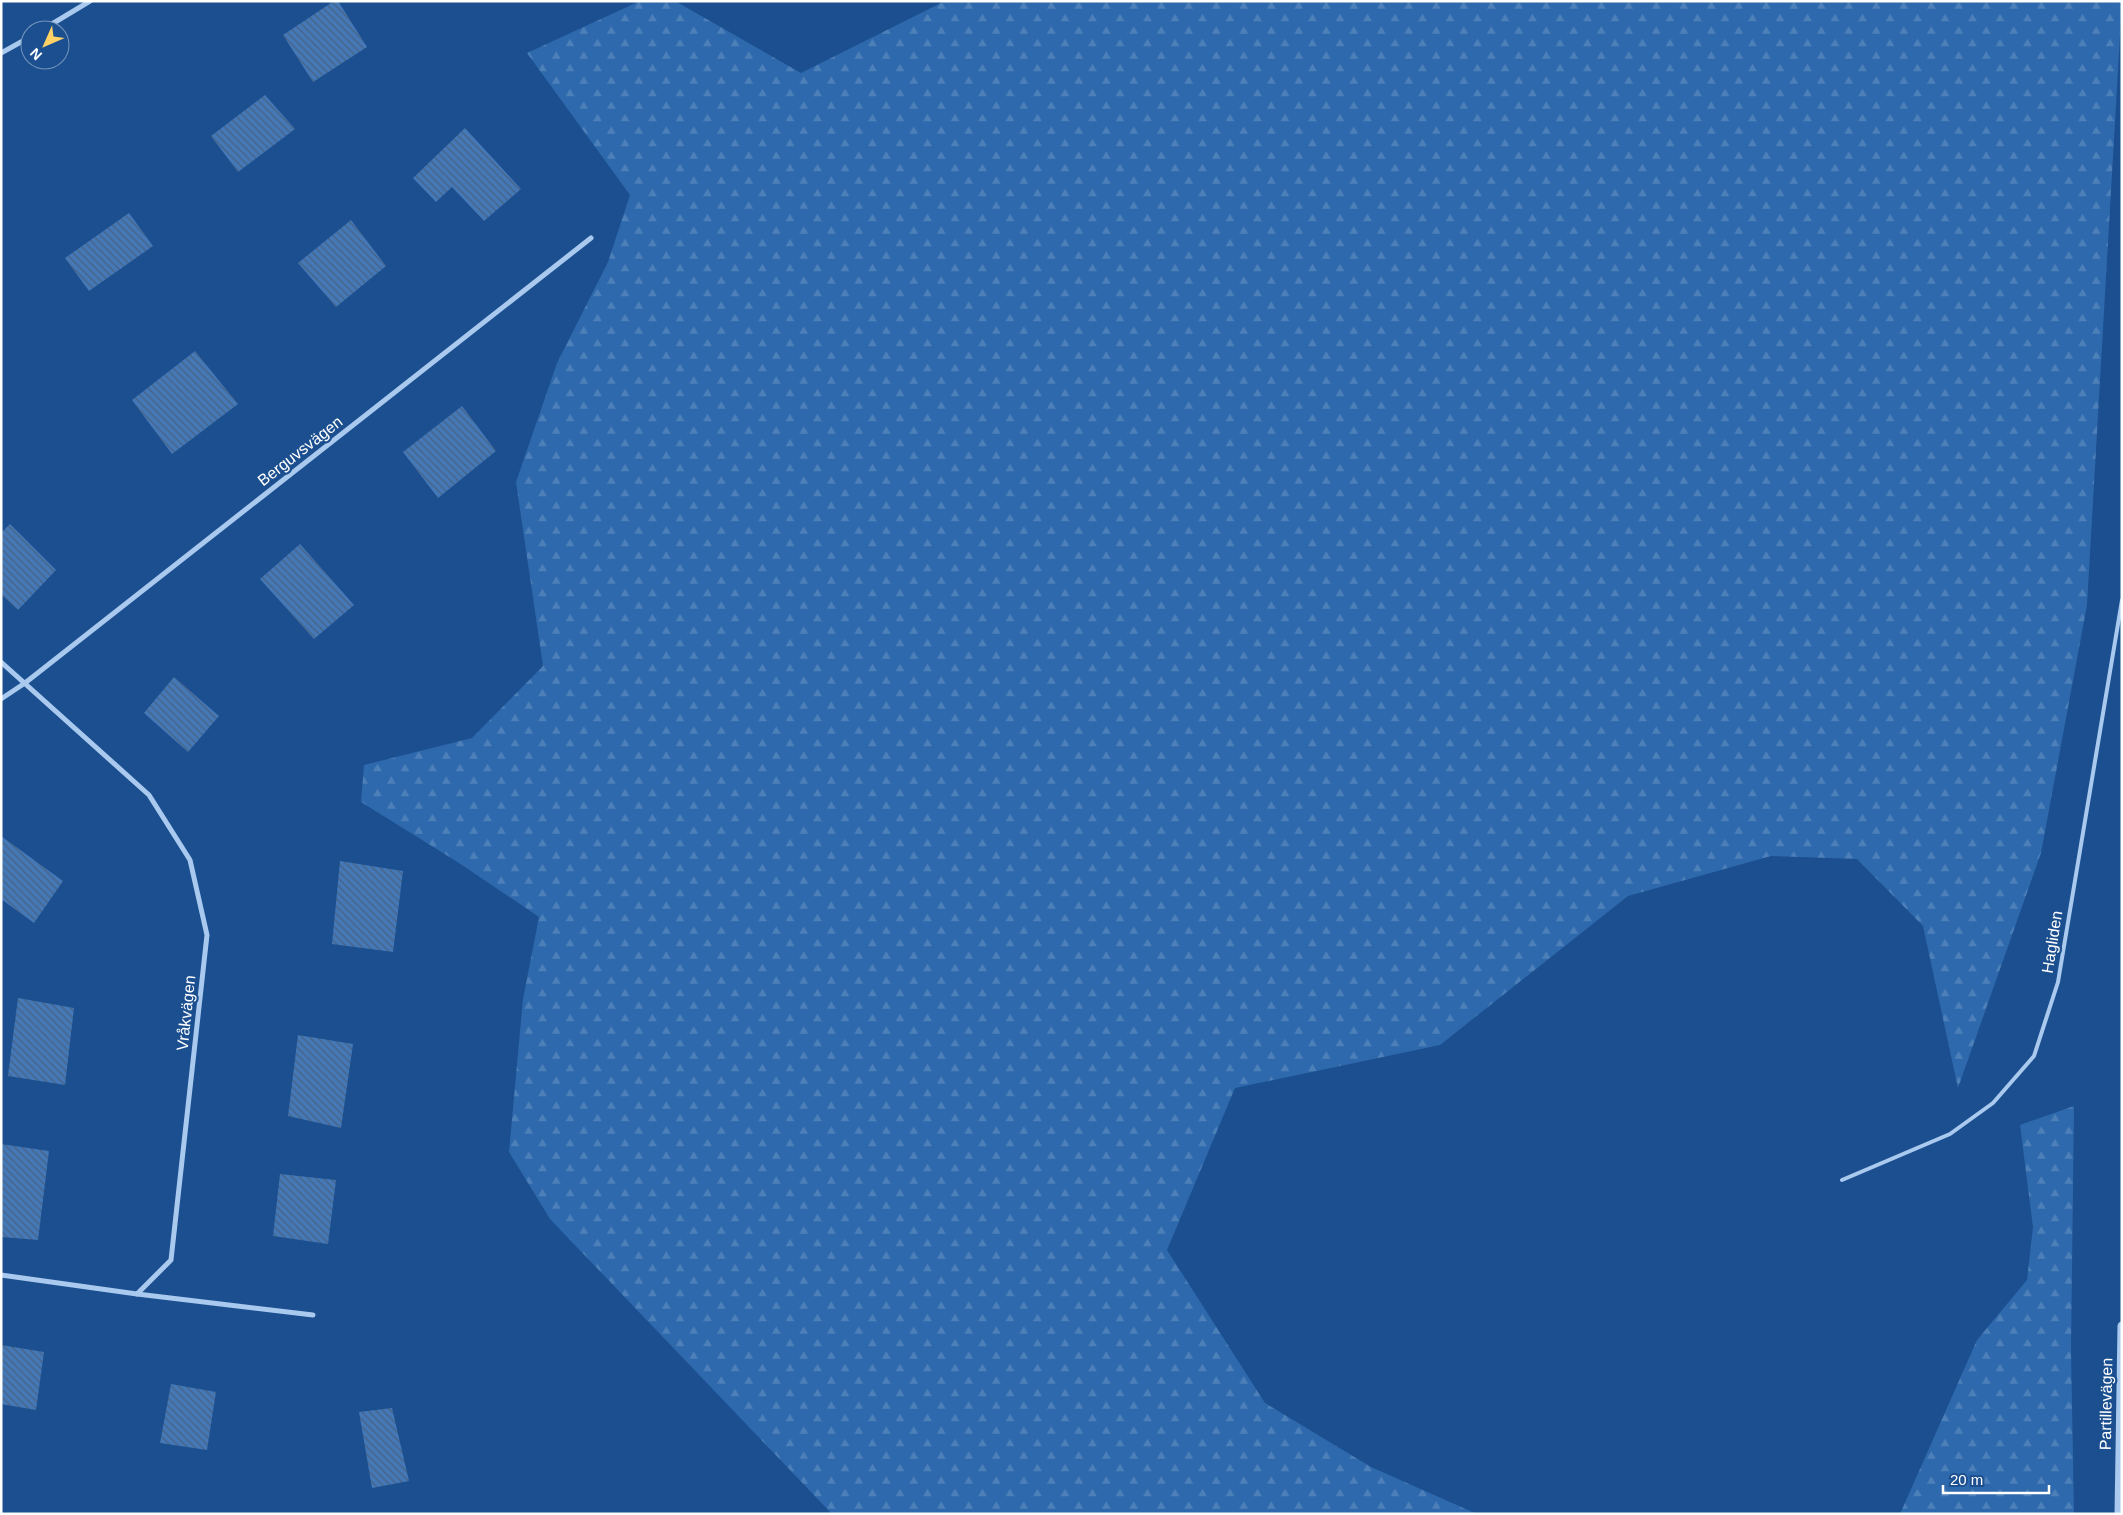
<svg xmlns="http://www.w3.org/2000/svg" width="2123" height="1515" font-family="Helvetica,sans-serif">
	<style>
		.forest { fill: url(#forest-firs) }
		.building { fill: url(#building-back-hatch) }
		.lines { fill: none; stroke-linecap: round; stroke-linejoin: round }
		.service { stroke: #a9c9ee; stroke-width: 4 }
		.minor { stroke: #a9c9ee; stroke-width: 5 }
		.tertiary { stroke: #a9c9ee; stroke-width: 9 }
		.labels { text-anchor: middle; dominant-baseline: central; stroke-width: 4.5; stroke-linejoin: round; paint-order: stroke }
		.street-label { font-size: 16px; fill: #fff; stroke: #1b4f8f }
	</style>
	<defs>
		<pattern id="forest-firs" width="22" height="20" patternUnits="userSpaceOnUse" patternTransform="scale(1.25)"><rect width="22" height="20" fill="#2e69ad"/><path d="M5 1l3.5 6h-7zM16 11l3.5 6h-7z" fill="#4d80b9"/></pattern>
		<pattern id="building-back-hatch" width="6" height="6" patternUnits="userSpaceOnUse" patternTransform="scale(1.25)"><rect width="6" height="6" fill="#4478b7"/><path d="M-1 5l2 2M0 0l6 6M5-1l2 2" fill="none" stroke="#486282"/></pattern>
	</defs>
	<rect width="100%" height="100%" fill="#1b4f8f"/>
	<g class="forest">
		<path d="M 640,1 L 675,1 L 801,73 L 945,1 L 2122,1 L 2087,605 L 2041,853 L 1958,1088 L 1923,926 L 1857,859 L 1771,856 L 1628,896 L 1440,1045 L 1235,1088 L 1167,1250 L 1265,1403 L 1371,1467 L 1477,1514 L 832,1514 L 550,1219 L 509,1152 L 523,999 L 539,917 L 459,863 L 361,802 L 364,765 L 472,738 L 543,666 L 516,482 L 557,363 L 608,262 L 630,195 L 527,53 Z"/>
		<path d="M 2074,1106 L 2071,1351 L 2074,1514 L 1900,1514 L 1977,1340 L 2027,1280 L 2033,1227 L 2020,1125 Z"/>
	</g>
	<g class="building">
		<path d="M 334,1 L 338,1 L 367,47 L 313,82 L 283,35 Z"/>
		<path d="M 265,95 L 295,129 L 238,172 L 211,136 Z"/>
		<path d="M 465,128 L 521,189 L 484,221 L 452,187 L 436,202 L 413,178 Z"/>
		<path d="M 129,213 L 153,246 L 89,291 L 65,258 Z"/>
		<path d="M 351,220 L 386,266 L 336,307 L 298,263 Z"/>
		<path d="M 195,351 L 238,404 L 172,454 L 132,400 Z"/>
		<path d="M 462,406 L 496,451 L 438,498 L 403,452 Z"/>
		<path d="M 10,524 L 56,570 L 18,610 L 1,594 L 1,533 Z"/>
		<path d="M 300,544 L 354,605 L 314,639 L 260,579 Z"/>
		<path d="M 174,677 L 219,716 L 188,752 L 144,713 Z"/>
		<path d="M 1,836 L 63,881 L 34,923 L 1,899 Z"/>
		<path d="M 340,861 L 403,871 L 393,952 L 332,944 Z"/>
		<path d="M 18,998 L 74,1008 L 65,1085 L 8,1076 Z"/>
		<path d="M 298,1035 L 353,1044 L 341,1128 L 288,1116 Z"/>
		<path d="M 1,1144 L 49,1151 L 38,1240 L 1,1237 Z"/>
		<path d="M 280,1174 L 336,1180 L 328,1244 L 273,1236 Z"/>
		<path d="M 1,1345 L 44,1352 L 36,1410 L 1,1404 Z"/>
		<path d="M 171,1384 L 216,1392 L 207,1450 L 160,1443 Z"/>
		<path d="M 392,1408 L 409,1481 L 372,1488 L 359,1412 Z"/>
	</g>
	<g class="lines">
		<path class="service" d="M 1842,1180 L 1950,1134 L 1993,1103 L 2034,1056 L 2058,982 L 2122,600"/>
		<g class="minor">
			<path d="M 42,30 L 90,1"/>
			<path d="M 1,53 L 30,37"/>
			<path d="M 1,662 L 149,795 L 190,860 L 207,935 L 171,1260 L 137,1294 L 1,1275"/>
			<path d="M 1,699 L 25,683 L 591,238"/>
			<path d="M 137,1294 L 313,1315"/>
		</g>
		<path class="tertiary" d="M 2119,1514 L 2122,1326"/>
	</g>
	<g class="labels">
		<g class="street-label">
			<text transform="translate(300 451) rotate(-38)">Berguvsvägen</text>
			<text transform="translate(2052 942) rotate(-81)">Hagliden</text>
			<text transform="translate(186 1013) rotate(-84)">Vråkvägen</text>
			<text transform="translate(2106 1404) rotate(-89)">Partillevägen</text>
		</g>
	</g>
	<rect width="2123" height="1515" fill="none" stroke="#ffffff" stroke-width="5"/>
	<g transform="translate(45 45) rotate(225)"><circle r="24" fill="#1b4f8f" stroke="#7695bc"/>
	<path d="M0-4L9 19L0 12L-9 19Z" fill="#ffd166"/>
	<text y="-8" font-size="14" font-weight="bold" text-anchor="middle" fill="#ffffff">N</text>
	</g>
	<path d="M1943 1485v8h106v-8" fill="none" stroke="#ffffff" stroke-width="2.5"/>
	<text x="1950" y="1485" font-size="15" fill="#ffffff" stroke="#1b4f8f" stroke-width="4" paint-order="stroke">20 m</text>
</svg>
